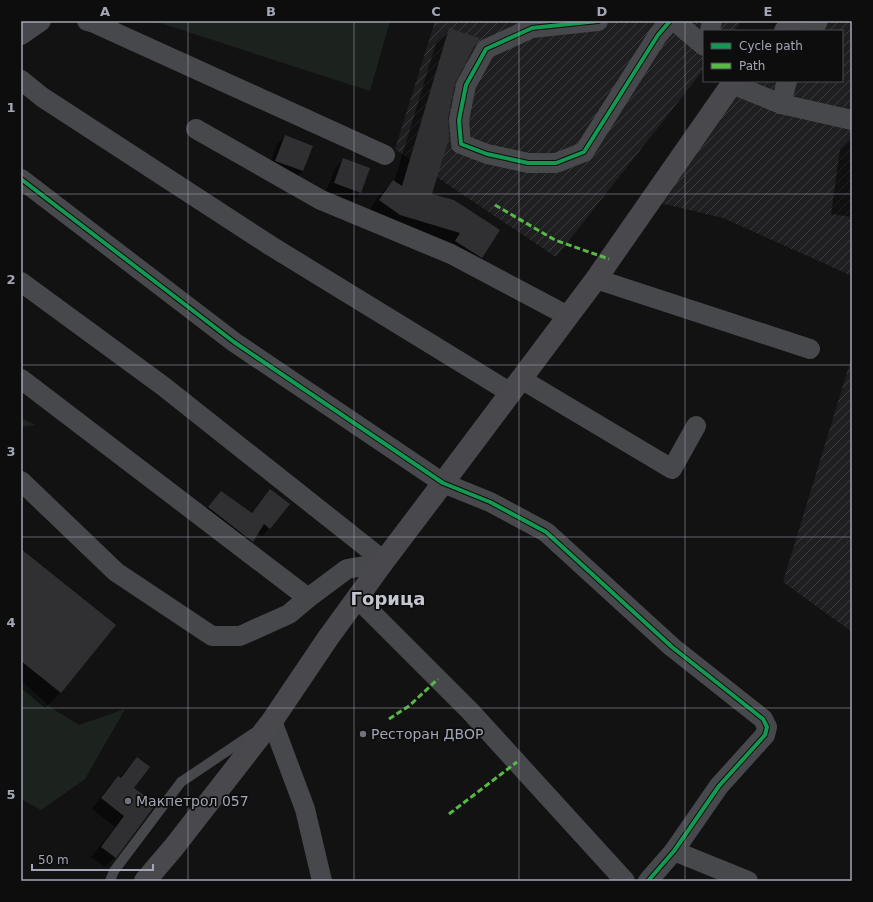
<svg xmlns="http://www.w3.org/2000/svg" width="873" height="902" font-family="'DejaVu Sans',sans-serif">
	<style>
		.industrial { fill: url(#industrial-furrows) }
		.green { fill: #1c231e }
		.shadow { fill: #0007 }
		.building { fill: #303032 }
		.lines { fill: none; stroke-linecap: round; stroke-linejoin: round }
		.service { stroke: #47484b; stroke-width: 10 }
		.minor { stroke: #47484b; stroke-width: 20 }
		.primary { stroke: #49494d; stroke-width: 22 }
		.quiet { stroke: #58b947; stroke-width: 3; stroke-dasharray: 6 3; stroke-linecap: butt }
		.cycleway-casing { stroke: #0d0d0e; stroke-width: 6 }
		.cycleway { stroke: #139951; stroke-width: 4 }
		.grid { fill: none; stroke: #a3a6b4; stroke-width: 1; stroke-opacity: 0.55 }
		.poi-dot { fill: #70727c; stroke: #0d0d0e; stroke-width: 1.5 }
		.labels { text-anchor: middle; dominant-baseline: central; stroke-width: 3.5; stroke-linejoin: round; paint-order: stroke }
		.poi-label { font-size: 14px; fill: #a3a6b4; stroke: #0d0d0e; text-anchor: start }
		.district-label { font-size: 18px; font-weight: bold; fill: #c4c6d0; stroke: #0d0d0e }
		.neatline { fill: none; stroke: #a3a6b4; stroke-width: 1.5 }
		.grid-label { font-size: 13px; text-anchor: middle; font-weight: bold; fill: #a3a6b4 }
	</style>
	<defs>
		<pattern id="industrial-furrows" width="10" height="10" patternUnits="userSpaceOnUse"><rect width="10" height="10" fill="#1f1f21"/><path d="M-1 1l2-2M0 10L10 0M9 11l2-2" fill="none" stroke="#3c3d3f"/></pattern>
	</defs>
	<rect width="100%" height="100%" fill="#121213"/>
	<g class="industrial">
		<path d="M 435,21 L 742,21 L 734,31 L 704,31 L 704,69 L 556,257 L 395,149 Z"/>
		<path d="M 793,21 L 852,21 L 852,276 L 723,218 L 660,203 L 745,81 L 842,81 L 842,31 L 785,31 Z"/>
		<path d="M 852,356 L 852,632 L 783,582 Z"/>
	</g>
	<g class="green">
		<path d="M 154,21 L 390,21 L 370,91 Z"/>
		<path d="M 21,418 L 36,425 L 21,427 Z"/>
		<path d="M 21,680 L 50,707 L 79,725 L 125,709 L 85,779 L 41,810 L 21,799 Z"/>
	</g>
	<g class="shadow">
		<path d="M 450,30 L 475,43 L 454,82 L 431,194 L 481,257 L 468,270 L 367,214 L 380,194 L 393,181 L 394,182 L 436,43 Z"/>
		<path d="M 285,136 L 303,171 L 295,179 L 268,169 L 277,144 Z"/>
		<path d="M 852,137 L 852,217 L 831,214 L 840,149 Z"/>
		<path d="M 344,159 L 369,169 L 360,193 L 352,201 L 326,191 L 336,167 Z"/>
		<path d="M 270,491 L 270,528 L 262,536 L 258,533 L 253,541 L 245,549 L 201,515 L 221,493 L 251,513 L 262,499 Z"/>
		<path d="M 21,551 L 61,692 L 45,708 L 21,688 Z"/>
		<path d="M 137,759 L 133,788 L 154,804 L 115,857 L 105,867 L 91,857 L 115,827 L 92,809 L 108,787 L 118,777 L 119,778 L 127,769 Z"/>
	</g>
	<g class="building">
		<path d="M 449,28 L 479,38 L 478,41 L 476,43 L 455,83 L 448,118 L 449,138 L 432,194 L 454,200 L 500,230 L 482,258 L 455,241 L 460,233 L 400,215 L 379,200 L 393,180 L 402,186 Z"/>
		<path d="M 285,135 L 313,146 L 303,171 L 275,161 Z"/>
		<path d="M 343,158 L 370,168 L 361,193 L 334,183 Z"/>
		<path d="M 270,489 L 290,504 L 270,529 L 264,524 L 253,542 L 208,507 L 221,491 L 252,513 Z"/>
		<path d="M 21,549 L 116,625 L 61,693 L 21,661 Z"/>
		<path d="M 137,757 L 150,767 L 134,788 L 156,804 L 116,858 L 101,847 L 124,816 L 101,798 L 118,776 L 121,778 Z"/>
	</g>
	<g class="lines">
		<path class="service" d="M 110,881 L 114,871 L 181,782 L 254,733"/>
		<g class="minor">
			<path d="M 87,21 L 94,23 L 385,155"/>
			<path d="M 598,21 L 532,28 L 486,49 L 466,85 L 459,120 L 461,144 L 487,154 L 528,163 L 556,163 L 584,152 L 658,35 L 670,21"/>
			<path d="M 676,21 L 677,23 L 704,46"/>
			<path d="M 710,31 L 712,21"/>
			<path d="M 812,31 L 818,21"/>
			<path d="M 21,35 L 41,21"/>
			<path d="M 21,80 L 42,97 L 271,246 L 511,393"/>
			<path d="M 732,84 L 781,104 L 852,120"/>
			<path d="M 781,104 L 787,81"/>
			<path d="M 196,129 L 321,200 L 451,254 L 568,316"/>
			<path d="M 21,179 L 234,342 L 443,483 L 490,502 L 546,532 L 672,647 L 763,719 L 767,727 L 765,735 L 719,786 L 674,851 L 648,881"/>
			<path d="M 596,279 L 810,349"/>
			<path d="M 21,282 L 163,386 L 384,561"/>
			<path d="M 21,379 L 308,598 L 347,569 L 364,566 L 379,568"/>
			<path d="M 521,379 L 672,469 L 696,426"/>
			<path d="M 21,481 L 116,572 L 212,636 L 240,636 L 289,614 L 308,598"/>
			<path d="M 357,598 L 470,711 L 625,881"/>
			<path d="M 272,721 L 305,809 L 322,881"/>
			<path d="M 674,851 L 748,881"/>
		</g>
		<g class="primary">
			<path d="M 785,31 L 795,21"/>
			<path d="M 145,881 L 174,847 L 272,721 L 328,638 L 384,561 L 443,483 L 596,279 L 734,81"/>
		</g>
		<g class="quiet">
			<path d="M 495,205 L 555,240 L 609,259"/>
			<path d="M 389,719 L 409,706 L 438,679"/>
			<path d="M 449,814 L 517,762"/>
		</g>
		<defs>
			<g id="cycleway">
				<path d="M 598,21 L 532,28 L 486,49 L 466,85 L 459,120 L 461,144 L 487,154 L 528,163 L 556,163 L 584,152 L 658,35 L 670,21"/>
				<path d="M 21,179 L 234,342 L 443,483 L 490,502 L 546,532 L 672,647 L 763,719 L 767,727 L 765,735 L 719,786 L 674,851 L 648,881"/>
			</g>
		</defs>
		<use href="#cycleway" class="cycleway-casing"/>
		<use href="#cycleway" class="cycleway"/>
	</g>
	<path class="grid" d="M 188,21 L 188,881M 354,21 L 354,881M 519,21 L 519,881M 685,21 L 685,881M 21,194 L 852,194M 21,365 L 852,365M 21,537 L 852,537M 21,708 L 852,708"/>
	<g class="poi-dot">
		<circle cx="363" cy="734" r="4"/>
		<circle cx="128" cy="801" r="4"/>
	</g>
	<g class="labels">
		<g class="poi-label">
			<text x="371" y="734">Ресторан ДВОР</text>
			<text x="136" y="801">Макпетрол 057</text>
		</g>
		<g class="district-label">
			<text x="388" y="598">Горица</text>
		</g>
	</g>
	<rect width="873" height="902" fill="none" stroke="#0d0d0e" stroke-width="44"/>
	<rect x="703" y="30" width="140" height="52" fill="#0d0d0e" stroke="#494a50"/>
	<rect x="711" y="43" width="20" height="6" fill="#139951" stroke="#494a50"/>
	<text x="739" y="50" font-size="12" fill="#a3a6b4">Cycle path</text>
	<rect x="711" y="63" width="20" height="6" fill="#58b947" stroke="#494a50"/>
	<text x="739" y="70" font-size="12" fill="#a3a6b4">Path</text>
	<path d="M32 864v6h121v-6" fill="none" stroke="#a3a6b4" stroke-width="2"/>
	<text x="38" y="864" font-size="12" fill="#a3a6b4" stroke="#0d0d0e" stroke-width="3" paint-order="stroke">50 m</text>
	<rect x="22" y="22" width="829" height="858" class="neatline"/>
	<g class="grid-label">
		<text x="105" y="16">A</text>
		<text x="271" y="16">B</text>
		<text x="436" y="16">C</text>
		<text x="602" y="16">D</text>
		<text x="768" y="16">E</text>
		<text x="11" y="112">1</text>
		<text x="11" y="284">2</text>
		<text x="11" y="456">3</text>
		<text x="11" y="627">4</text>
		<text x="11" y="799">5</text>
	</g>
</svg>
